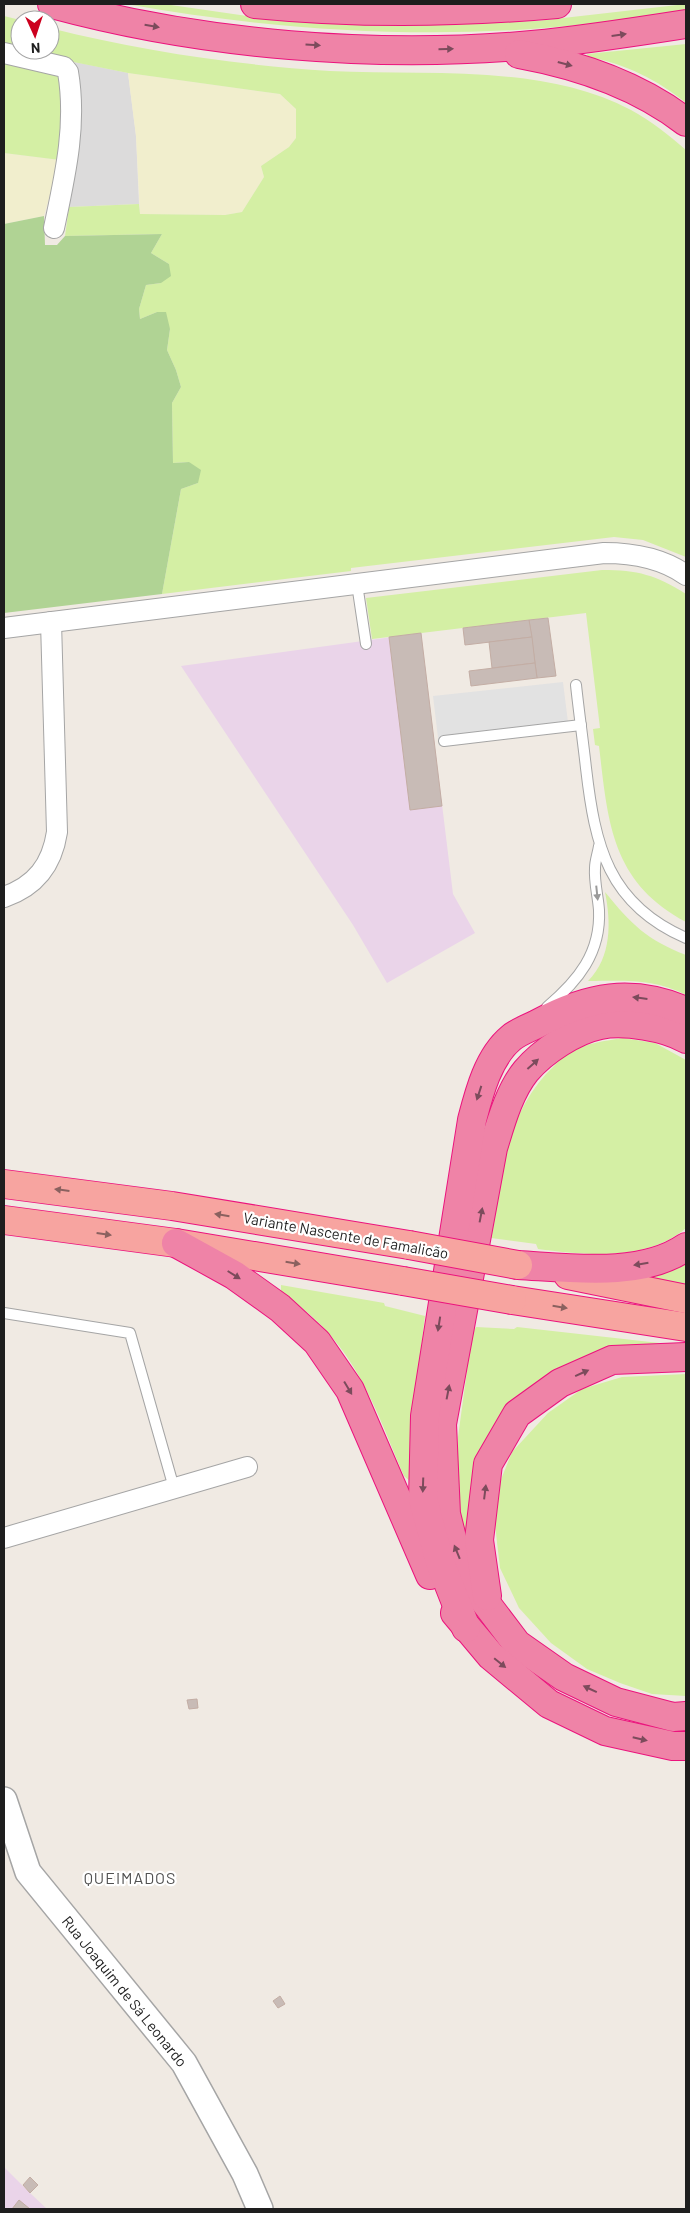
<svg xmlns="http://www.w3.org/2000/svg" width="690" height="2213" font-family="Barlow,sans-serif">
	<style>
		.residential { fill: #dcdbdb }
		.industrial { fill: #ead4e9 }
		.farmland { fill: #f1eecd }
		.grass { fill: #d4efa4 }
		.forest { fill: #b0d394 }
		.parking { fill: #e2e2e2 }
		.building { fill: #c8bbb6; stroke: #c3ada4 }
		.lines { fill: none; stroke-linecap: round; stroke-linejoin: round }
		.service-casing { stroke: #a5a5a5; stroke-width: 12 }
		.minor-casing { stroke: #a5a5a5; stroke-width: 22 }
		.tertiary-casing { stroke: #a5a5a5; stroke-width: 28 }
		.trunk-casing { stroke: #eb137d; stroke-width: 30 }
		.motorway-casing { stroke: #eb137d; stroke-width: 30 }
		.service { stroke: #fff; stroke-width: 10 }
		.minor { stroke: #fff; stroke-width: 20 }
		.tertiary { stroke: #fff; stroke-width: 25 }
		.trunk { stroke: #f7a4a0; stroke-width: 28 }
		.motorway { stroke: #ef83a7; stroke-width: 28 }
		.trunk-bridge-casing { stroke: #eb137d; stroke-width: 30; stroke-linecap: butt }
		.trunk-bridge { stroke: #f7a4a0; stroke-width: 28 }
		.oneway { fill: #7c4b5c }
		.oneway2 { fill: #9a9a9a }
		.oneway3 { fill: #8a615f }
		.labels { text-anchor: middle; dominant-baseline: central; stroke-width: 4.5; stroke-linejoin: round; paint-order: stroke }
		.street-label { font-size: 15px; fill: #1e1e1e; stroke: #fff }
		.neighbourhood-label { font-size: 16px; letter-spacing: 1px; fill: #515151; stroke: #fff }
	</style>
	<rect width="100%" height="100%" fill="#f0eae3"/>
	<path class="residential" d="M 75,62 L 128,73 L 136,136 L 139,204 L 69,207 L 77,134 Z"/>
	<g class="industrial">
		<path d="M 421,633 L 453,894 L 475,933 L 387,983 L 353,925 L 181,666 Z"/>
		<path d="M 4,2167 L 30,2193 L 47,2209 L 4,2209 Z"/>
	</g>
	<g class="farmland">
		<path d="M 128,73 L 280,94 L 296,109 L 296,138 L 289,147 L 261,166 L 264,177 L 242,212 L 225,215 L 140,214 L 136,136 Z"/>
		<path d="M 4,153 L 60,160 L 44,216 L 4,224 Z"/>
	</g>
	<g class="grass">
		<path d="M 126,4 L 164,4 L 254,17 L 386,24 L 436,24 L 537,21 L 686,4 L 686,12 C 635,19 584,25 532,29 C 396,38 260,28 126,4 Z"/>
		<path d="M 4,16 L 20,20 L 20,50 L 50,50 L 50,28 C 141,51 236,65 330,71 C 427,76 543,63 631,110 C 651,121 669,135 686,150 L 686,557 L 643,540 L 614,537 L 351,568 L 351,571 L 162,594 L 181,489 L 198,483 L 189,462 L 173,463 L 172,403 L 181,387 L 176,370 L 167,350 L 170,329 L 157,312 L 140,319 L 139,309 L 146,285 L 161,283 L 169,264 L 151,253 L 162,234 L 65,236 L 69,207 L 139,204 L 140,214 L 225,215 L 242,212 L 264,177 L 261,166 L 289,147 L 296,138 L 296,109 L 280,94 L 128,73 L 4,48 Z"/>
		<path d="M 686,44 L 686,103 C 658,80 624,63 588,57 L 587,54 Z"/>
		<path d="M 4,60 L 57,71 L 63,83 L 60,160 L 4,153 Z"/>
		<path d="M 602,570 C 638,570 656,575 686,594 L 686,922 C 611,882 608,822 599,746 L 595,745 L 593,729 L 600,728 L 586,613 L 372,639 L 366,598 Z"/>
		<path d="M 605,892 C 631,924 647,940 686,955 L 686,995 C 653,978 625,981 588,981 C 612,957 611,922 605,892 Z"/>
		<path d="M 623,1038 L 655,1043 L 686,1060 L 686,1228 C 646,1262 586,1255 538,1249 L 536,1244 L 491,1238 C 498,1178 507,1110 554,1066 C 559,1061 564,1054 571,1051 C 587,1043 605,1041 623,1038 Z"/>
		<path d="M 686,1263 L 686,1284 L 634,1276 L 657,1273 Z"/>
		<path d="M 281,1285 L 384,1303 L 385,1306 L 425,1316 L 412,1420 L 411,1482 L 404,1476 C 373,1402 353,1339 281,1293 Z"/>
		<path d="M 476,1327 L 514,1329 L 517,1327 L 686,1346 L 604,1353 L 479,1460 L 471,1485 L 467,1534 L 463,1530 L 457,1479 L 458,1437 L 472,1334 Z"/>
		<path d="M 686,1374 L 686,1696 L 652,1694 L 620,1683 L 587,1669 L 551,1643 L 519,1608 L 500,1568 L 495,1525 L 498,1487 L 512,1452 L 548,1413 L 582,1389 L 622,1377 Z"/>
	</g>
	<path class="forest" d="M 44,216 L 45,245 L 57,245 L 65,236 L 162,234 L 151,253 L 169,264 L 171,276 L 161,283 L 146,285 L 139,309 L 140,319 L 157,312 L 166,312 L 170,329 L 167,350 L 176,370 L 181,387 L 172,403 L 173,463 L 189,462 L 201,470 L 198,483 L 181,489 L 162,594 L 4,613 L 4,224 Z"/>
	<path class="parking" d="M 563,682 L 568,722 L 555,723 L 556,733 L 439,746 L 433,696 Z"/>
	<g class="building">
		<path d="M 548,618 L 556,676 L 537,678 L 529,620 Z"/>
		<path d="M 529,620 L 532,637 L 465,645 L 463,628 Z"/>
		<path d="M 421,633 L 442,806 L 410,810 L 389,637 Z"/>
		<path d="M 532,637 L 535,663 L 492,668 L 489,642 Z"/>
		<path d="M 535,663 L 537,678 L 471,686 L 469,671 Z"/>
		<path d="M 197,1699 L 198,1708 L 189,1709 L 187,1700 Z"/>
		<path d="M 280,1996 L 285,2004 L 278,2008 L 273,2001 Z"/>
		<path d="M 30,2177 L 38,2185 L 30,2193 L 23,2185 Z"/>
		<path d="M 19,2200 L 30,2209 L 12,2209 Z"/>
	</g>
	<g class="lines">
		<defs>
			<g id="service">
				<path d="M 357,584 L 366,644"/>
				<path d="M 576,685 C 579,713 583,741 586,768 C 595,846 608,904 686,938"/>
				<path d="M 444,741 L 581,725"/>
				<path d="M 547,1007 C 578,981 601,953 599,910 C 598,896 594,882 595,868 C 595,861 598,853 599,846"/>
				<path d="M 4,1313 L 130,1333 L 174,1488"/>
			</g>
			<g id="minor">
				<path d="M 4,53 L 64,67 L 68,72 C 77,125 65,176 54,228"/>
				<path d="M 4,628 L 604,553 C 633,553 662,558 686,575"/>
				<path d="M 4,897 C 36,886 52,865 57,832 L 51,622"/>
				<path d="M 4,1538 L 247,1467"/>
			</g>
			<path id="tertiary" d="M 4,1800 L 28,1872 L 184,2063 L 245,2174 L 260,2209"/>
			<g id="trunk">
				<path d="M 4,1184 L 172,1206 L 409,1245"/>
				<path d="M 4,1220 L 176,1243 L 403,1281"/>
				<path d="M 568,1275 L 686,1299"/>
				<path d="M 512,1300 L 686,1327"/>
			</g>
			<g id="motorway">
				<path d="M 52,4 C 203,45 376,59 532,45 C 584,40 635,32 686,24"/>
				<path d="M 255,4 C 356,14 456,13 557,4"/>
				<path d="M 519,54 C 579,65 638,85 686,122"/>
				<path d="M 686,1039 C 666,1027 624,1020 600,1025 C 575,1030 543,1051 526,1071 C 509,1092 501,1122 493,1148 L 442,1424 L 446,1514 L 455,1550 L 473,1586 L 517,1644 L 564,1677 L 616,1702 L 673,1717 L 686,1716"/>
				<path d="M 176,1243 L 234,1275 L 280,1308 L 317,1342 L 350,1390 L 430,1575"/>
				<path d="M 518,1265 C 571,1268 641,1278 686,1247"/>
				<path d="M 487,1596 L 479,1540 L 488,1464 L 517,1414 L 560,1383 L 612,1360 L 686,1357"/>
				<path d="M 455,1613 L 491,1656 L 549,1704 L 605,1731 L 673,1746 L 686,1746"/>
				<path d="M 466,1628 L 440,1562 L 423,1499 L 425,1416 L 472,1120 C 479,1093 488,1057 511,1038 C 518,1032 529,1028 537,1024 C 588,996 632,988 686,1011"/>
			</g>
		</defs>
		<use href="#service" class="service-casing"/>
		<use href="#minor" class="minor-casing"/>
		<use href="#tertiary" class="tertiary-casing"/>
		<use href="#trunk" class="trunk-casing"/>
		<use href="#motorway" class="motorway-casing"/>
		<use href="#service" class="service"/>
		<use href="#minor" class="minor"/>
		<use href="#tertiary" class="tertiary"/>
		<use href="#trunk" class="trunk"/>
		<use href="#motorway" class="motorway"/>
		<defs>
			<g id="trunk-bridge">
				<path d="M 409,1245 L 518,1265"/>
				<path d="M 403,1281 L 512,1300"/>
			</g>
		</defs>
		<use href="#trunk-bridge" class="trunk-bridge-casing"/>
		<use href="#trunk-bridge" class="trunk-bridge"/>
	</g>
	<defs><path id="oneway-solid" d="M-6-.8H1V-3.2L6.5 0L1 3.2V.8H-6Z" transform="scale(1.25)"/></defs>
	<g class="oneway">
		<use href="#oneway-solid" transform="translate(152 26) rotate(10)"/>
		<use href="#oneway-solid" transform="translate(619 35) rotate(-8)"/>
		<use href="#oneway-solid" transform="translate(313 45) rotate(4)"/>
		<use href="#oneway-solid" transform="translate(446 49) rotate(-1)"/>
		<use href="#oneway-solid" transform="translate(565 64) rotate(15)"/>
		<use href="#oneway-solid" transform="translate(640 998) rotate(-173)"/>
		<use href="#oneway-solid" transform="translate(533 1064) rotate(-42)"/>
		<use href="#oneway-solid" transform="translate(479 1093) rotate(108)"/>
		<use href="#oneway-solid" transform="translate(481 1215) rotate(-79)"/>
		<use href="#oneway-solid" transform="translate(641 1264) rotate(171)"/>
		<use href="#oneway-solid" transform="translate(234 1275) rotate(32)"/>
		<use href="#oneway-solid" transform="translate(439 1324) rotate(99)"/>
		<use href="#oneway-solid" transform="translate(582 1373) rotate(-24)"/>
		<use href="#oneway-solid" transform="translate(348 1388) rotate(59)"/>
		<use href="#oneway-solid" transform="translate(448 1392) rotate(-79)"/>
		<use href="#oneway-solid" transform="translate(423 1485) rotate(92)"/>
		<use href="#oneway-solid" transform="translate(485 1492) rotate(-83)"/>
		<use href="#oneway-solid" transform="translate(457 1552) rotate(-112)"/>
		<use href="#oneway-solid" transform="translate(500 1663) rotate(39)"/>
		<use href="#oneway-solid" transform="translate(590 1689) rotate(-155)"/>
		<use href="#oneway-solid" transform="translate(640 1739) rotate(13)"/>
	</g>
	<use class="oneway2" href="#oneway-solid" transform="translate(597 893) rotate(84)"/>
	<g class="oneway3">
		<use href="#oneway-solid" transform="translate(62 1190) rotate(-173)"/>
		<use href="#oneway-solid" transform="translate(222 1215) rotate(-171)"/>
		<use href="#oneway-solid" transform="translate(104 1234) rotate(8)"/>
		<use href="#oneway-solid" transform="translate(293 1263) rotate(9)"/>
		<use href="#oneway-solid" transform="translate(560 1307) rotate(9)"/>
	</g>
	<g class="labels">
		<g class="street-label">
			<text transform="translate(346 1235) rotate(10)">Variante Nascente de Famalicão</text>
			<text transform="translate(125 1991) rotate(51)">Rua Joaquim de Sá Leonardo</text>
		</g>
		<g class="neighbourhood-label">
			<text x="130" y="1877">QUEIMADOS</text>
		</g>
	</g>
	<rect width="690" height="2213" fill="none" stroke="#1e1e1e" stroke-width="10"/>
	<g transform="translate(35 35) rotate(177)"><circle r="24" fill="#ffffff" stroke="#a5a5a5"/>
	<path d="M0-4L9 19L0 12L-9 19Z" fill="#cc001e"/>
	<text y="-8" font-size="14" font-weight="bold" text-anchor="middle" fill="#1e1e1e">N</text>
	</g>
</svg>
